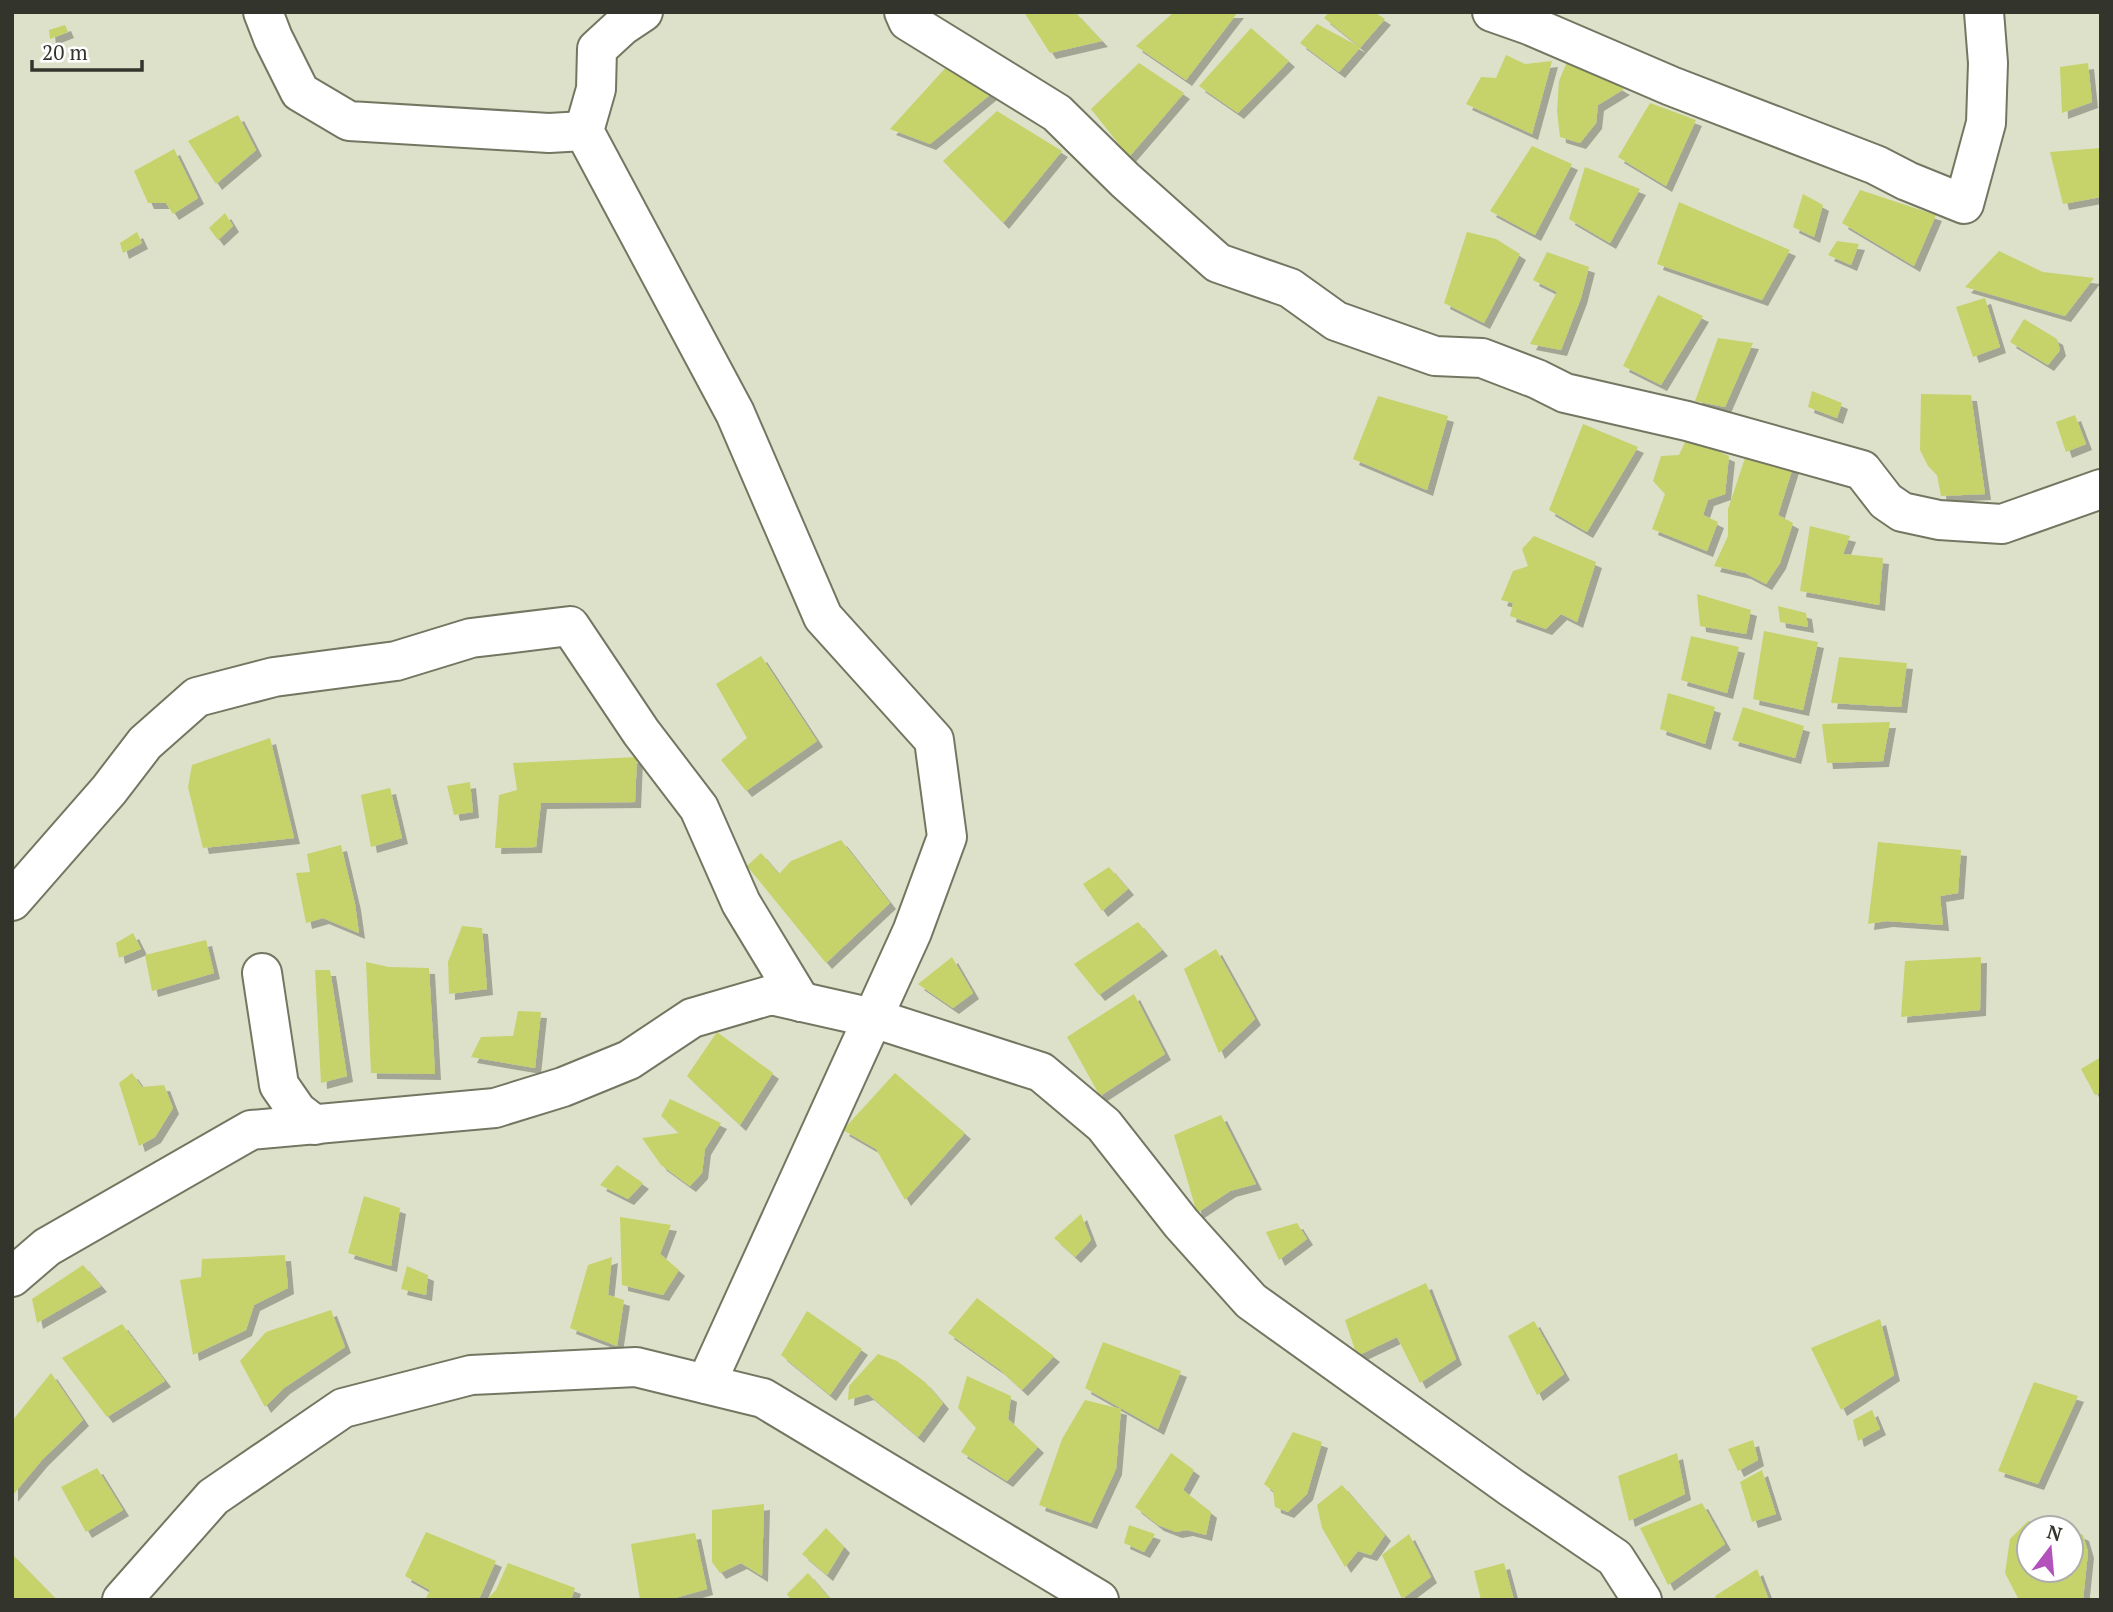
<svg xmlns="http://www.w3.org/2000/svg" width="2113" height="1612" font-family="'PT Serif',serif">
	<style>
		.building { fill: #c6d26a; filter: url(#shadow) }
		.lines { fill: none; stroke-linecap: round; stroke-linejoin: round }
		.minor-casing { stroke: #737661; stroke-width: 42 }
		.minor { stroke: #fff; stroke-width: 38 }
	</style>
	<defs>
		<filter id="shadow"><feDropShadow dx="6" dy="6" stdDeviation="0" flood-color="#0004"/></filter>
	</defs>
	<rect width="100%" height="100%" fill="#dde1c9"/>
	<g class="building">
		<path d="M 1024,12 L 1075,12 L 1102,41 L 1050,53 Z"/>
		<path d="M 1174,12 L 1238,12 L 1186,80 L 1136,46 Z"/>
		<path d="M 1329,12 L 1374,12 L 1385,19 L 1339,72 L 1300,43 L 1317,24 L 1360,47 L 1324,18 Z"/>
		<path d="M 65,25 L 68,32 L 50,39 L 49,30 Z"/>
		<path d="M 1251,28 L 1289,61 L 1238,113 L 1199,86 Z"/>
		<path d="M 1506,55 L 1525,64 L 1552,61 L 1532,134 L 1466,104 L 1481,77 L 1496,78 Z"/>
		<path d="M 1569,57 L 1624,89 L 1598,105 L 1596,123 L 1580,143 L 1560,137 L 1557,111 L 1559,81 Z"/>
		<path d="M 1139,63 L 1184,93 L 1129,157 L 1091,109 Z"/>
		<path d="M 2088,63 L 2092,102 L 2062,113 L 2060,67 Z"/>
		<path d="M 948,65 L 991,94 L 930,144 L 890,129 Z"/>
		<path d="M 1650,103 L 1696,120 L 1666,186 L 1618,157 Z"/>
		<path d="M 997,111 L 1062,151 L 1003,223 L 943,161 Z"/>
		<path d="M 238,115 L 256,150 L 216,184 L 188,141 Z"/>
		<path d="M 1532,146 L 1572,164 L 1535,235 L 1490,211 Z"/>
		<path d="M 2101,148 L 2101,197 L 2063,204 L 2050,152 Z"/>
		<path d="M 174,149 L 198,198 L 173,214 L 166,203 L 148,203 L 134,171 Z"/>
		<path d="M 1585,167 L 1640,189 L 1610,243 L 1569,219 Z"/>
		<path d="M 1860,190 L 1936,215 L 1914,266 L 1842,223 Z"/>
		<path d="M 1803,194 L 1823,205 L 1814,237 L 1793,227 Z"/>
		<path d="M 1679,202 L 1790,250 L 1762,300 L 1657,264 Z"/>
		<path d="M 225,213 L 233,226 L 218,240 L 209,228 Z"/>
		<path d="M 137,232 L 142,243 L 123,253 L 120,243 Z"/>
		<path d="M 1467,232 L 1496,239 L 1520,254 L 1484,323 L 1444,303 Z"/>
		<path d="M 1837,241 L 1859,244 L 1851,265 L 1828,255 Z"/>
		<path d="M 1999,251 L 2043,272 L 2094,278 L 2065,316 L 1965,287 Z"/>
		<path d="M 1547,252 L 1589,267 L 1581,298 L 1561,350 L 1530,344 L 1557,292 L 1533,280 Z"/>
		<path d="M 1658,295 L 1703,316 L 1661,385 L 1623,366 Z"/>
		<path d="M 1985,298 L 2000,347 L 1973,357 L 1956,307 Z"/>
		<path d="M 2024,319 L 2057,339 L 2060,350 L 2048,365 L 2010,342 Z"/>
		<path d="M 1718,338 L 1753,343 L 1725,407 L 1695,401 Z"/>
		<path d="M 1812,391 L 1842,403 L 1837,418 L 1808,407 Z"/>
		<path d="M 1921,394 L 1971,395 L 1985,494 L 1941,496 L 1937,475 L 1928,466 L 1920,450 Z"/>
		<path d="M 1378,396 L 1448,416 L 1427,490 L 1353,459 Z"/>
		<path d="M 2075,415 L 2086,444 L 2066,452 L 2056,422 Z"/>
		<path d="M 1583,424 L 1638,447 L 1587,532 L 1549,510 Z"/>
		<path d="M 1687,438 L 1729,456 L 1725,494 L 1708,500 L 1703,515 L 1718,522 L 1707,551 L 1652,529 L 1665,494 L 1653,481 L 1661,456 L 1679,455 Z"/>
		<path d="M 1747,452 L 1793,467 L 1778,515 L 1793,523 L 1780,563 L 1766,584 L 1745,573 L 1714,566 L 1728,536 L 1728,509 Z"/>
		<path d="M 1810,526 L 1850,536 L 1843,554 L 1883,558 L 1879,605 L 1800,591 Z"/>
		<path d="M 1534,536 L 1596,562 L 1577,622 L 1561,614 L 1546,629 L 1510,616 L 1513,603 L 1501,600 L 1513,571 L 1528,566 L 1522,549 Z"/>
		<path d="M 1697,594 L 1751,610 L 1746,634 L 1700,626 Z"/>
		<path d="M 1778,606 L 1806,613 L 1808,627 L 1780,622 Z"/>
		<path d="M 1764,631 L 1818,642 L 1803,710 L 1753,699 Z"/>
		<path d="M 1691,636 L 1739,647 L 1727,693 L 1681,680 Z"/>
		<path d="M 761,656 L 817,741 L 746,791 L 721,760 L 747,738 L 716,684 Z"/>
		<path d="M 1839,657 L 1907,663 L 1901,707 L 1831,703 Z"/>
		<path d="M 1668,693 L 1715,707 L 1705,744 L 1660,729 Z"/>
		<path d="M 1743,707 L 1804,726 L 1795,758 L 1732,740 Z"/>
		<path d="M 1890,722 L 1883,761 L 1827,763 L 1822,724 Z"/>
		<path d="M 270,738 L 294,838 L 203,848 L 188,787 L 192,765 Z"/>
		<path d="M 637,757 L 635,802 L 541,803 L 536,847 L 495,848 L 499,795 L 517,790 L 513,763 Z"/>
		<path d="M 470,782 L 473,812 L 454,815 L 447,786 Z"/>
		<path d="M 390,788 L 402,838 L 371,847 L 361,795 Z"/>
		<path d="M 841,840 L 890,903 L 826,963 L 747,866 L 761,853 L 779,874 L 791,861 Z"/>
		<path d="M 1878,842 L 1961,850 L 1958,893 L 1940,896 L 1943,925 L 1887,921 L 1868,924 Z"/>
		<path d="M 341,845 L 355,904 L 359,933 L 323,918 L 306,923 L 296,873 L 310,872 L 307,854 Z"/>
		<path d="M 1109,867 L 1128,889 L 1102,911 L 1083,884 Z"/>
		<path d="M 1138,922 L 1162,950 L 1099,995 L 1074,964 Z"/>
		<path d="M 462,926 L 482,928 L 487,989 L 449,994 L 448,962 Z"/>
		<path d="M 133,933 L 141,949 L 119,958 L 116,943 Z"/>
		<path d="M 206,940 L 214,973 L 152,991 L 145,955 Z"/>
		<path d="M 1216,949 L 1255,1019 L 1219,1053 L 1184,969 Z"/>
		<path d="M 952,957 L 973,993 L 953,1008 L 918,984 Z"/>
		<path d="M 1981,957 L 1980,1010 L 1901,1017 L 1905,961 Z"/>
		<path d="M 366,962 L 389,967 L 429,968 L 435,1074 L 371,1073 Z"/>
		<path d="M 315,970 L 330,970 L 347,1076 L 321,1083 Z"/>
		<path d="M 1134,994 L 1165,1054 L 1100,1096 L 1067,1037 Z"/>
		<path d="M 518,1011 L 541,1012 L 535,1068 L 471,1057 L 481,1037 L 513,1036 Z"/>
		<path d="M 717,1032 L 773,1073 L 740,1125 L 687,1076 Z"/>
		<path d="M 2101,1057 L 2101,1093 L 2095,1095 L 2081,1069 Z"/>
		<path d="M 132,1073 L 142,1087 L 164,1085 L 173,1108 L 155,1137 L 139,1146 L 119,1083 Z"/>
		<path d="M 895,1073 L 965,1133 L 905,1200 L 876,1149 L 843,1130 Z"/>
		<path d="M 670,1099 L 721,1123 L 705,1149 L 702,1173 L 690,1186 L 661,1165 L 642,1138 L 679,1133 L 661,1116 Z"/>
		<path d="M 1221,1115 L 1256,1184 L 1230,1191 L 1197,1213 L 1174,1135 Z"/>
		<path d="M 617,1165 L 643,1183 L 628,1199 L 600,1185 Z"/>
		<path d="M 364,1196 L 400,1208 L 391,1266 L 348,1253 Z"/>
		<path d="M 1081,1214 L 1091,1240 L 1075,1257 L 1054,1238 Z"/>
		<path d="M 620,1217 L 671,1225 L 660,1254 L 679,1270 L 663,1295 L 622,1285 Z"/>
		<path d="M 1297,1223 L 1307,1239 L 1279,1260 L 1266,1232 Z"/>
		<path d="M 285,1255 L 288,1288 L 254,1305 L 246,1330 L 193,1355 L 180,1280 L 201,1277 L 202,1259 Z"/>
		<path d="M 612,1257 L 608,1295 L 624,1300 L 617,1346 L 570,1328 L 588,1265 Z"/>
		<path d="M 83,1265 L 101,1286 L 37,1323 L 32,1299 Z"/>
		<path d="M 407,1266 L 428,1275 L 426,1295 L 401,1289 Z"/>
		<path d="M 1426,1283 L 1456,1359 L 1420,1383 L 1397,1337 L 1357,1356 L 1345,1320 Z"/>
		<path d="M 977,1298 L 1054,1356 L 1022,1390 L 999,1369 L 948,1333 Z"/>
		<path d="M 331,1310 L 345,1347 L 284,1388 L 265,1407 L 240,1361 L 266,1332 Z"/>
		<path d="M 807,1311 L 862,1349 L 830,1395 L 781,1355 Z"/>
		<path d="M 1880,1319 L 1894,1375 L 1841,1410 L 1811,1348 Z"/>
		<path d="M 1534,1321 L 1564,1374 L 1537,1395 L 1508,1336 Z"/>
		<path d="M 122,1324 L 165,1381 L 107,1417 L 62,1358 Z"/>
		<path d="M 1103,1342 L 1181,1371 L 1158,1429 L 1085,1388 Z"/>
		<path d="M 878,1354 L 897,1361 L 925,1382 L 943,1403 L 918,1437 L 868,1394 L 848,1400 L 849,1386 Z"/>
		<path d="M 51,1373 L 83,1420 L 42,1460 L 12,1496 L 12,1421 Z"/>
		<path d="M 967,1376 L 1011,1396 L 1008,1419 L 1038,1447 L 1007,1481 L 961,1452 L 976,1428 L 958,1408 Z"/>
		<path d="M 2034,1382 L 2078,1396 L 2038,1484 L 1998,1471 Z"/>
		<path d="M 1085,1400 L 1121,1409 L 1116,1469 L 1091,1523 L 1039,1505 L 1062,1439 Z"/>
		<path d="M 1872,1410 L 1880,1429 L 1858,1441 L 1853,1420 Z"/>
		<path d="M 1293,1432 L 1322,1442 L 1307,1494 L 1288,1512 L 1275,1507 L 1273,1491 L 1264,1484 Z"/>
		<path d="M 1753,1440 L 1758,1460 L 1738,1471 L 1728,1449 Z"/>
		<path d="M 1171,1453 L 1194,1470 L 1183,1490 L 1211,1512 L 1206,1535 L 1187,1530 L 1176,1532 L 1158,1525 L 1135,1507 Z"/>
		<path d="M 1677,1453 L 1685,1494 L 1629,1521 L 1618,1476 Z"/>
		<path d="M 97,1468 L 123,1510 L 86,1532 L 61,1487 Z"/>
		<path d="M 1762,1470 L 1776,1514 L 1752,1522 L 1740,1482 Z"/>
		<path d="M 1342,1485 L 1385,1535 L 1371,1555 L 1358,1551 L 1345,1567 L 1322,1528 L 1317,1505 Z"/>
		<path d="M 1702,1503 L 1725,1544 L 1668,1585 L 1640,1528 Z"/>
		<path d="M 764,1504 L 762,1576 L 741,1563 L 720,1573 L 712,1562 L 712,1510 Z"/>
		<path d="M 2028,1521 L 2059,1527 L 2029,1528 L 2029,1570 L 2071,1570 L 2071,1529 L 2083,1535 L 2088,1552 L 2083,1600 L 2019,1600 L 2005,1573 L 2010,1539 Z"/>
		<path d="M 1129,1525 L 1155,1534 L 1144,1552 L 1124,1543 Z"/>
		<path d="M 826,1528 L 844,1547 L 827,1575 L 802,1554 Z"/>
		<path d="M 426,1532 L 496,1561 L 480,1597 L 475,1600 L 425,1600 L 430,1590 L 405,1576 Z"/>
		<path d="M 695,1533 L 707,1589 L 668,1600 L 640,1600 L 631,1544 Z"/>
		<path d="M 1409,1534 L 1431,1577 L 1402,1599 L 1382,1555 Z"/>
		<path d="M 12,1554 L 57,1600 L 12,1600 Z"/>
		<path d="M 508,1563 L 575,1588 L 571,1600 L 486,1600 L 496,1590 Z"/>
		<path d="M 1504,1563 L 1514,1600 L 1481,1600 L 1474,1571 Z"/>
		<path d="M 1757,1569 L 1769,1600 L 1717,1600 L 1715,1596 Z"/>
		<path d="M 808,1573 L 831,1600 L 791,1600 L 787,1594 Z"/>
	</g>
	<g class="lines">
		<defs>
			<g id="minor">
				<path d="M 263,12 L 273,38 L 300,92 L 349,121 L 549,133 L 584,131"/>
				<path d="M 643,12 L 622,26 L 597,49 L 596,89 L 584,131 L 735,413 L 823,617 L 934,740 L 947,837 L 912,932 L 706,1384"/>
				<path d="M 904,12 L 908,21 L 1057,113 L 1125,180 L 1218,263 L 1290,288 L 1336,321 L 1435,356 L 1482,358 L 1537,379 L 1565,393 L 1687,421 L 1862,470 L 1886,501 L 1902,512 L 1939,520 L 2002,524 L 2101,489"/>
				<path d="M 1492,12 L 1529,25 L 1671,86 L 1876,165 L 1907,181 L 1964,204 L 1986,123 L 1988,63 L 1984,12"/>
				<path d="M 12,901 L 109,790 L 145,743 L 197,697 L 274,677 L 396,661 L 471,638 L 570,626 L 641,732 L 699,808 L 741,903 L 801,1002"/>
				<path d="M 262,973 L 279,1085 L 297,1111 L 315,1125"/>
				<path d="M 12,1277 L 47,1247 L 251,1130 L 495,1108 L 563,1087 L 629,1060 L 692,1018 L 771,995 L 873,1018 L 1041,1072 L 1104,1125 L 1181,1223 L 1251,1301 L 1512,1488 L 1615,1558 L 1642,1600"/>
				<path d="M 122,1600 L 213,1497 L 343,1408 L 471,1375 L 636,1367 L 763,1398 L 1099,1600"/>
			</g>
		</defs>
		<use href="#minor" class="minor-casing"/>
		<use href="#minor" class="minor"/>
	</g>
	<rect width="2113" height="1612" fill="none" stroke="#33352c" stroke-width="28"/>
	<g transform="translate(2050 1549) rotate(16)"><circle r="33" fill="#ffffff" stroke="#adaeab" stroke-width="2"/>
	<path d="M0-5L12 26L0 18L-12 26Z" fill="#b352ba"/>
	<text y="-10" font-size="19" font-weight="bold" text-anchor="middle" fill="#33352c">N</text>
	</g>
	<path d="M32 60v10h110v-10" fill="none" stroke="#33352c" stroke-width="3.5"/>
	<text x="42" y="60" font-size="21" fill="#33352c" stroke="#ffffff" stroke-width="5" paint-order="stroke">20 m</text>
</svg>
